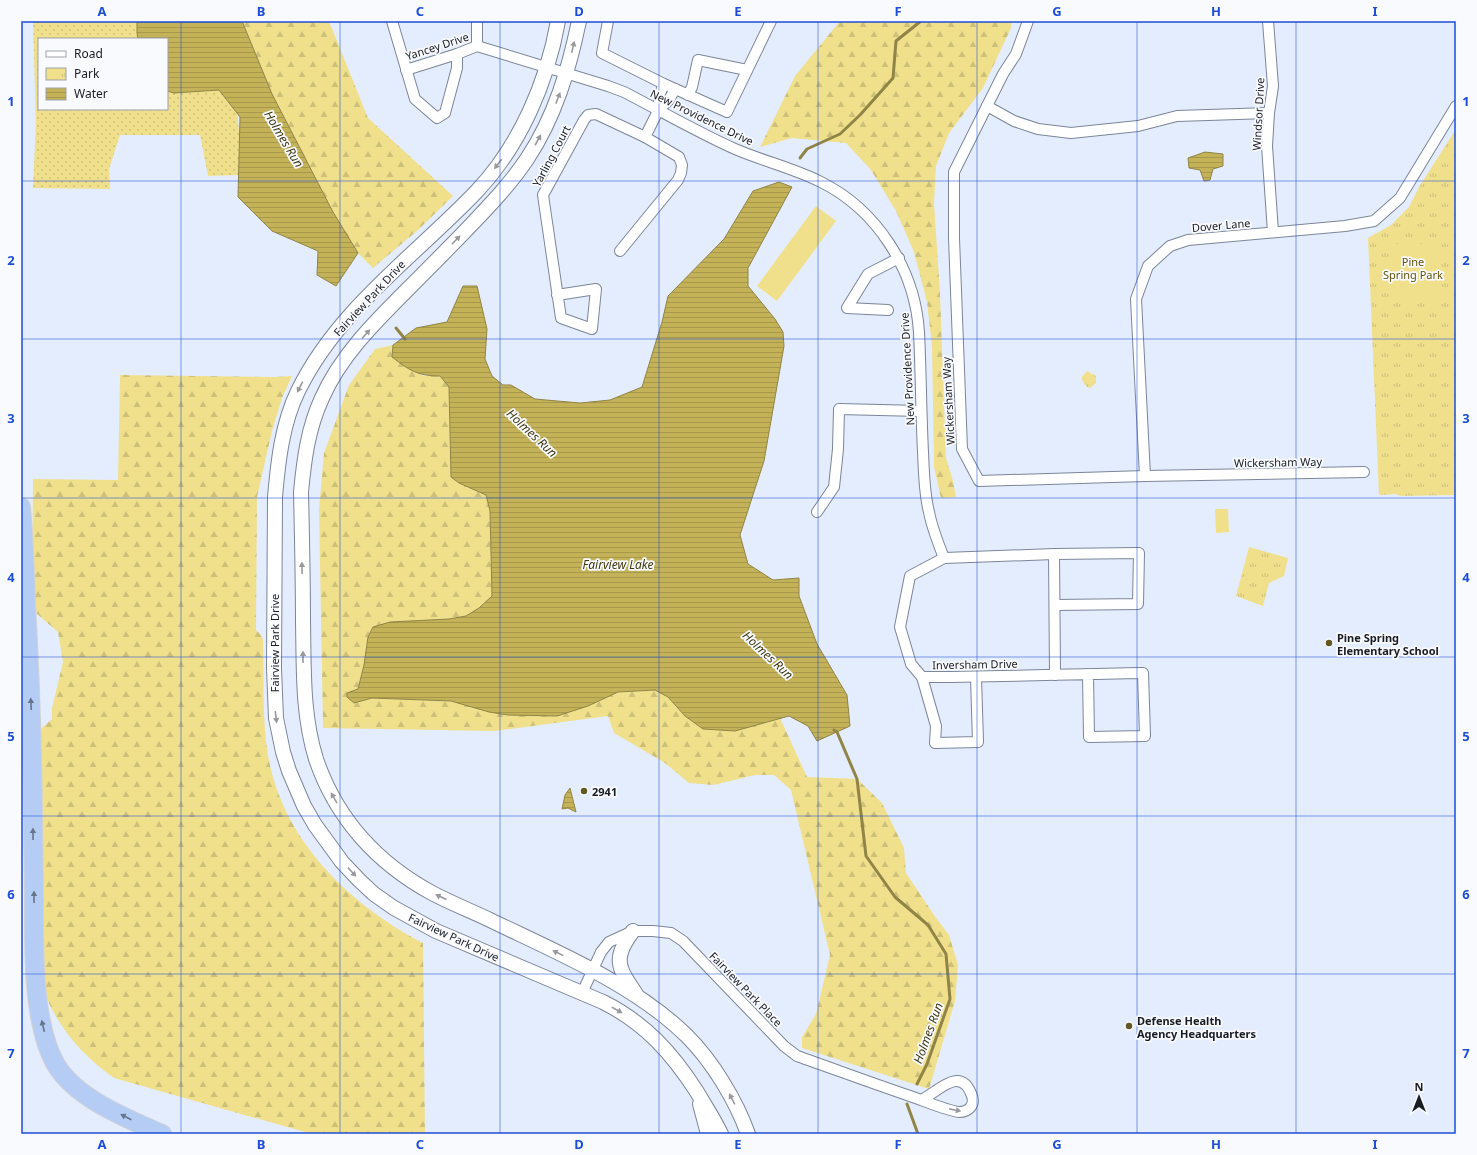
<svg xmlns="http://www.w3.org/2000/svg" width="1477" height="1155" font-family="'Noto Sans',sans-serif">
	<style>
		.grass { fill: url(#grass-dots) }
		.forest { fill: url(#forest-firs) }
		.park { fill: url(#park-tufts) }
		.garden { fill: #f0e08c }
		.water { fill: url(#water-rules); stroke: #908547 }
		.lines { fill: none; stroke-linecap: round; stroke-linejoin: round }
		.stream { stroke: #908547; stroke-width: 3 }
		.street-casing { stroke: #7b8699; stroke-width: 12 }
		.secondary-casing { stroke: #7b8699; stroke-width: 16 }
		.highway-casing { stroke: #d1d2d3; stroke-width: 20 }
		.street { stroke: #fff; stroke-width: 10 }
		.secondary { stroke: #fff; stroke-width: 14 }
		.highway { stroke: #b5ccf5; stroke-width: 18 }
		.oneway { fill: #97999c }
		.oneway2 { fill: #66748c }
		.grid { fill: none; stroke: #1d4ed8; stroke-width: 1; stroke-opacity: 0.55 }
		.poi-dot { fill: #625824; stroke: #f8fafe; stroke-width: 1.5 }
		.labels { text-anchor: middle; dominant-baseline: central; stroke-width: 3.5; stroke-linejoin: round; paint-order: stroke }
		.street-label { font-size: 11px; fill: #181c23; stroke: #f8fafe }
		.park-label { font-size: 11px; fill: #61550e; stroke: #f8fafe }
		.poi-label { font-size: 11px; font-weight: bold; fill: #181c23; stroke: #f8fafe; text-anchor: start }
		.water-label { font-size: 12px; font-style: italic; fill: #3f3710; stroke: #f8fafe }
		.neatline { fill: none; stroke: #1d4ed8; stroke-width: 1.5 }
		.grid-label { font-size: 13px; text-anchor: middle; font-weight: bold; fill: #1d4ed8 }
	</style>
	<defs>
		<pattern id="grass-dots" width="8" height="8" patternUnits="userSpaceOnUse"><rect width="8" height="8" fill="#f0e08c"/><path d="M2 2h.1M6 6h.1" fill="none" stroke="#cdc078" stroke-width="1.8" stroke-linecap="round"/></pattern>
		<pattern id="forest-firs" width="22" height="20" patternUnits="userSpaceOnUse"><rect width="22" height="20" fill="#f0e08c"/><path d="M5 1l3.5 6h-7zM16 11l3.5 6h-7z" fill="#cdc078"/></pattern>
		<pattern id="park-tufts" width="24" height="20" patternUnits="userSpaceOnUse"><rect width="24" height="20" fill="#f0e08c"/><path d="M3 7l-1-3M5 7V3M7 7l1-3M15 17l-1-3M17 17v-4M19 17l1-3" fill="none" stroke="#cdc078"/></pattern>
		<pattern id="water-rules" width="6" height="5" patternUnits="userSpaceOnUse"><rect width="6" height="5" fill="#c3b257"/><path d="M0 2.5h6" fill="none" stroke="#a7984b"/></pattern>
	</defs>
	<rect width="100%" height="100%" fill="#e4edfe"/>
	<path class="grass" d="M 33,21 L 137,21 L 137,33 L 138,39 L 39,39 L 39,109 L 167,109 L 167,91 L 174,93 L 219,90 L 237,113 L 240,140 L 257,167 L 239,175 L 208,176 L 200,135 L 120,135 L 109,169 L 110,189 L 33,188 L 36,122 Z"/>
	<g class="forest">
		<path d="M 242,21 L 329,21 L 368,118 L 453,196 L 418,230 L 373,268 L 358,253 L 333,212 L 272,94 Z"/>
		<path d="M 840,21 L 1012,21 L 1011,28 L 983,88 L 949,133 L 936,166 L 934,203 L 940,294 L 946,458 L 953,481 L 956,497 L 941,498 L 934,467 L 932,346 L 927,302 L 914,252 L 896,211 L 871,170 L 846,143 L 792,138 L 760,147 L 795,76 Z"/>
		<path d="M 393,345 L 392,357 L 424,376 L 440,376 L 449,387 L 451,477 L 459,483 L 486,495 L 490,511 L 492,596 L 479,608 L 466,616 L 449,619 L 364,665 L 358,689 L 347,693 L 354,703 L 372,698 L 451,701 L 489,712 L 557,716 L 588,706 L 618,692 L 655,690 L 668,697 L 685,716 L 735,731 L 780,718 L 807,777 L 857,779 L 882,803 L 904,848 L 906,873 L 936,918 L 949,935 L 958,965 L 955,1001 L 929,1089 L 802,1048 L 802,1037 L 816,1014 L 830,955 L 791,790 L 774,775 L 755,775 L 713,785 L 689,783 L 665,763 L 614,733 L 608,716 L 494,731 L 323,728 L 319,509 L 324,453 L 349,385 L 375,349 Z"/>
		<path d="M 120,375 L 275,377 L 292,376 L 282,398 L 272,431 L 257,497 L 256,630 L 261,635 L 263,640 C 264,677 262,719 268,755 C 282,840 350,905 423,943 L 425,1134 L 312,1134 L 114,1078 C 81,1055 57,1026 43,989 L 33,736 L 52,719 L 52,708 L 63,662 L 58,632 L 36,613 L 32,594 L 33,479 L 118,480 Z"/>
	</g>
	<g class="park">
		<path d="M 1456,129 L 1456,495 L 1401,496 L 1395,494 L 1379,495 L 1368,238 L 1391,225 L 1409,207 L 1419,187 Z"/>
		<path d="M 1087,371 L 1096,376 L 1096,383 L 1090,388 L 1087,387 L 1082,380 L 1082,377 Z"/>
		<path d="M 1249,547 L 1288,558 L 1284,576 L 1269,583 L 1263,606 L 1236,596 Z"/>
	</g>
	<g class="garden">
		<path d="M 816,206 L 836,221 L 777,301 L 757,286 Z"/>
		<rect x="1392" y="244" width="49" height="54"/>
		<path d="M 1215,509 L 1228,509 L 1229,532 L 1216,533 Z"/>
	</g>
	<g class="water">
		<path d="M 137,21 L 242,21 L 272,94 L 333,212 L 358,253 L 336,286 L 317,275 L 318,251 L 272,231 L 238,197 L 240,117 L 219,90 L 174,93 L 167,91 L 167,39 L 138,39 L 137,33 Z"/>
		<path d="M 1205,152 L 1223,154 L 1223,166 L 1213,169 L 1210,180 L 1204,181 L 1200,170 L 1189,168 L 1188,158 Z"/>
		<path d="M 779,182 L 792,187 L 748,268 L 748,286 L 775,319 L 783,332 L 784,346 L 764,461 L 740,535 L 748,564 L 773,580 L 799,578 L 799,596 L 817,644 L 847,695 L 850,726 L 817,741 L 808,726 L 789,716 L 735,731 L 703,729 L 685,716 L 668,697 L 655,690 L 618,692 L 588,706 L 557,716 L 508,715 L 489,712 L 451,701 L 372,698 L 354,703 L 347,697 L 347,693 L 358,689 L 364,665 L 368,637 L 373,627 L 390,622 L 449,619 L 466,616 L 479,608 L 492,596 L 490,511 L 486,495 L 459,483 L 451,477 L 449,387 L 440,376 C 417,376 409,370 392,357 L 393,345 L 416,328 L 447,322 L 463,286 L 477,286 L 487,329 L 485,359 L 492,376 L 503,385 L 511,385 L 535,399 L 580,403 L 610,400 L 642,387 L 662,322 L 668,296 L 724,239 L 753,191 Z"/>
		<path d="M 570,788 L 576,812 L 568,808 L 562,809 L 565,795 Z"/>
	</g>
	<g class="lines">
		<g class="stream">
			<path d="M 800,158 L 807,149 L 840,134 L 860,115 L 893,78 L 896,41 L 921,21"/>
			<path d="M 396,328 L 405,339"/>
			<path d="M 834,730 L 837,732 L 857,779 L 866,856 L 895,897 L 928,925 L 946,954 L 950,999 L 927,1064 L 917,1084"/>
			<path d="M 907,1104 L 918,1134"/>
		</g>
		<defs>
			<g id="street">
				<path d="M 392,21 L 415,99 L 437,118 L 445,113 L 457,68 L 457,54"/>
				<path d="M 608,21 L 602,53 L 664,84 L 727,112 L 771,21"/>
				<path d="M 1028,21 L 1016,54 L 1003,74 L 954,172 L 954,238 L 962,449 L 979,481 L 1145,476 L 1364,472"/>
				<path d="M 1268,21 L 1273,86 L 1269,113 L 1267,146 L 1273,232"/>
				<path d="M 477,46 L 477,21"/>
				<path d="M 406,70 L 457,54 L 477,46 L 608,86 L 624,92 C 661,111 697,132 735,149 C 763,161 793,168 821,182 C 877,210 915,269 919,332 C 921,372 921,412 923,452 C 924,472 924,493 929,512 C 932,528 938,543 944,558 L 1054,554 L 1139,553 L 1138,604 L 1055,605"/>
				<path d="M 664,84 L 659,96 L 659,109 L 669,100 L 675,89"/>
				<path d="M 688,95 L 692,87 L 698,60 L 747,70"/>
				<path d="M 987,106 L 1014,121 L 1038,129 L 1071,133 L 1138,126 L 1177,116 L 1269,113"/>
				<path d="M 620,251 L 678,180 L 681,173 L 682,165 L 679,157 L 645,137 L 659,109"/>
				<path d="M 557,295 L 596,289 L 592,329 L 561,318 L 543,195 L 584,120 L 588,115 L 596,114 L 645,137"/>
				<path d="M 888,310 L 847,308 L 868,274 L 899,258"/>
				<path d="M 1145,476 L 1136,299 L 1148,266 L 1170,246 L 1188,240 L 1345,226 L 1374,221 L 1400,198 L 1456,106"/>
				<path d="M 817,512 L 834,487 L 838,449 L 839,409 L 920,411"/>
				<path d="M 1054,554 L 1055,675"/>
				<path d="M 944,558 L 910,576 L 900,627 L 911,664 L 922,677 L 936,726 L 935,743 L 978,742 L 976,677"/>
				<path d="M 922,677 C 996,677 1070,674 1143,673 L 1145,736 L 1089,737 L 1088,674"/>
				<path d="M 582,993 L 601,952 L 609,942 L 633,931 L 653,931 L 671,933 L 683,941 L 784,1046 L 797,1056 C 834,1069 872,1083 910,1096 C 922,1100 948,1111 959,1112 C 969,1112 975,1105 972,1096 C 961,1064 938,1092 921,1100"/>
			</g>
			<g id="secondary">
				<path d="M 558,21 C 547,83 520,145 477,191 C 415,256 338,309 298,391 C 282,424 278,462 275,497 L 274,668 L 276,718 L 283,752 L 289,771 L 304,806 L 315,825 L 342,862 L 359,880 L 374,894 L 394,908 L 436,931 L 603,1002 C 645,1023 672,1053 697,1092 C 705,1106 714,1119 721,1134"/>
				<path d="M 579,21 C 569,69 555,117 527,159 C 511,183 491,204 471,225 C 449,248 427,270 405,292 C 373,324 340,357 322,398 C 308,428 304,460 301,492 C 302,536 303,579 303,622 C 304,668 302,714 316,759 C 336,818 377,863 432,893 C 451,903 471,911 490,920 C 556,952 634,984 687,1036 C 712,1061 736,1100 748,1134"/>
				<path d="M 633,931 C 612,958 618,968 636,994"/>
				<path d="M 700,1104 L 708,1134"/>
			</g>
			<path id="highway" d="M 21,507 C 24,539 25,572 26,604 C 30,673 32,742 33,811 C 33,841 34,871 34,901 C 34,948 32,1023 56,1065 C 77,1099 126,1118 162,1134"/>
		</defs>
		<use href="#street" class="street-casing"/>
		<use href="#secondary" class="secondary-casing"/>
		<use href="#highway" class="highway-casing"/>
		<use href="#street" class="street"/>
		<use href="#secondary" class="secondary"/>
		<use href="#highway" class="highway"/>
	</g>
	<defs><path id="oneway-solid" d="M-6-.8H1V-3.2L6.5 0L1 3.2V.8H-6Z"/></defs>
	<g class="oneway">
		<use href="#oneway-solid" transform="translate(573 47) rotate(-77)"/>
		<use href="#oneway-solid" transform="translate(558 98) rotate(-69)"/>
		<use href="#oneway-solid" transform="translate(538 140) rotate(-61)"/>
		<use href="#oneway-solid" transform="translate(498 164) rotate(127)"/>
		<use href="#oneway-solid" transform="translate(456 240) rotate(-46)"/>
		<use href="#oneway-solid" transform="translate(366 334) rotate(-48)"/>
		<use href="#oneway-solid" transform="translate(300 387) rotate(117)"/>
		<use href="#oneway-solid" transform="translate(302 568) rotate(-91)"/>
		<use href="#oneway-solid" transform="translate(303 657) rotate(-90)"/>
		<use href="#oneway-solid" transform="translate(276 717) rotate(83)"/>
		<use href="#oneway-solid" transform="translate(334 798) rotate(-120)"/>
		<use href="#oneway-solid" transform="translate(352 872) rotate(47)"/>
		<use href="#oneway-solid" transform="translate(441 897) rotate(-155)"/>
		<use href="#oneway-solid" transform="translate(558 953) rotate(-154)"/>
		<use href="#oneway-solid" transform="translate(617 1010) rotate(29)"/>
		<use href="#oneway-solid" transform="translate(732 1099) rotate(-118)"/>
		<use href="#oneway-solid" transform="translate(955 1110) rotate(11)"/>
	</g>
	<g class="oneway2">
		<use href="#oneway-solid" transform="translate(31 704) rotate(-92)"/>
		<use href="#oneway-solid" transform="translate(33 834) rotate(-91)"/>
		<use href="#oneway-solid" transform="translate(34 897) rotate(-90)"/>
		<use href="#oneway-solid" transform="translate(43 1026) rotate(-103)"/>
		<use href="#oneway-solid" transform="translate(126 1117) rotate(-153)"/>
	</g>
	<path class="grid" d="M 181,21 L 181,1134M 340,21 L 340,1134M 500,21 L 500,1134M 659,21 L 659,1134M 818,21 L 818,1134M 977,21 L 977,1134M 1137,21 L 1137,1134M 1296,21 L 1296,1134M 21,181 L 1456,181M 21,339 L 1456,339M 21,498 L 1456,498M 21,657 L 1456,657M 21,816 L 1456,816M 21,974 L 1456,974"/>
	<g class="poi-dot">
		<circle cx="1329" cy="643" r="4"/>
		<circle cx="584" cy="791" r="4"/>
		<circle cx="1129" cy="1026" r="4"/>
	</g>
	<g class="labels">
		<g class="street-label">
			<text transform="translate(437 46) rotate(-18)">Yancey Drive</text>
			<text transform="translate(1258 114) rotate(-87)">Windsor Drive</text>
			<text transform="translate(702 117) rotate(26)">New Providence Drive</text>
			<text transform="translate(551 156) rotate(-62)">Yarling Court</text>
			<text transform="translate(1221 225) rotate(-5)">Dover Lane</text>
			<text transform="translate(369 298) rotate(-47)">Fairview Park Drive</text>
			<text transform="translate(907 369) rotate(-93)">New Providence Drive</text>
			<text transform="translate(948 401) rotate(-93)">Wickersham Way</text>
			<text transform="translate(1278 462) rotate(-1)">Wickersham Way</text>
			<text transform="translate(274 643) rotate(-90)">Fairview Park Drive</text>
			<text transform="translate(975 664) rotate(-1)">Inversham Drive</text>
			<text transform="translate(454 937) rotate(25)">Fairview Park Drive</text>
			<text transform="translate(746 989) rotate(46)">Fairview Park Place</text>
		</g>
		<g class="park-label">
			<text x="1413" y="261">Pine<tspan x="1413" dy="13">Spring Park</tspan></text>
		</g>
		<g class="poi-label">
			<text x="1337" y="637">Pine Spring<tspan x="1337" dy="13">Elementary School</tspan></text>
			<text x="592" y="791">2941</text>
			<text x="1137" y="1020">Defense Health<tspan x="1137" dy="13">Agency Headquarters</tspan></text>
		</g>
		<g class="water-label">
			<text transform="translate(284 139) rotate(59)">Holmes Run</text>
			<text transform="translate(532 433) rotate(43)">Holmes Run</text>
			<text x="618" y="564">Fairview Lake</text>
			<text transform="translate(768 655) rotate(43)">Holmes Run</text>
			<text transform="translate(928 1033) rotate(-70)">Holmes Run</text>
		</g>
	</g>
	<rect width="1477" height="1155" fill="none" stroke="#f8fafe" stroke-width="44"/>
	<rect x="38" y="38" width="130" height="72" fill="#f8fafe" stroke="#9ea1a6"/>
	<rect x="46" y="51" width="20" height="6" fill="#ffffff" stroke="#9ea1a6"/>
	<text x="74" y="58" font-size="12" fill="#181c23">Road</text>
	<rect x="46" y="68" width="20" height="12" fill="url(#park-tufts)" stroke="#9ea1a6"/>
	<text x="74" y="78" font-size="12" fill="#181c23">Park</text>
	<rect x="46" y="88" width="20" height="12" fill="url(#water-rules)" stroke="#9ea1a6"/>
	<text x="74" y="98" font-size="12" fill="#181c23">Water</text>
	<g transform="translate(1419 1097)" stroke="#f8fafe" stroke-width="3" paint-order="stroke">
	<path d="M0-3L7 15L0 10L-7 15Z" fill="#181c23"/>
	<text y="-6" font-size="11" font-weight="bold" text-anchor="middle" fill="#181c23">N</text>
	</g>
	<rect x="22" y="22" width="1433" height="1111" class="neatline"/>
	<g class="grid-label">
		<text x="102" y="16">A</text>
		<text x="261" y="16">B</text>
		<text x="420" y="16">C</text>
		<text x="579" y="16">D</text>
		<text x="738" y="16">E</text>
		<text x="898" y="16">F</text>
		<text x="1057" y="16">G</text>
		<text x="1216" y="16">H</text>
		<text x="1375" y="16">I</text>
		<text x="11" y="106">1</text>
		<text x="1466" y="106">1</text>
		<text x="11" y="265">2</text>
		<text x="1466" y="265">2</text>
		<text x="11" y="423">3</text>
		<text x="1466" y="423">3</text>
		<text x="11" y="582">4</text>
		<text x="1466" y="582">4</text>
		<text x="11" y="741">5</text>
		<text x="1466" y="741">5</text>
		<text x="11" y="899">6</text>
		<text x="1466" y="899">6</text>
		<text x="11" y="1058">7</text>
		<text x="1466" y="1058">7</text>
		<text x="102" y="1149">A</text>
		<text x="261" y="1149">B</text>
		<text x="420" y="1149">C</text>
		<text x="579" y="1149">D</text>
		<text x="738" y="1149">E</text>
		<text x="898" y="1149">F</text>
		<text x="1057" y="1149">G</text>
		<text x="1216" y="1149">H</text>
		<text x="1375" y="1149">I</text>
	</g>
</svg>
